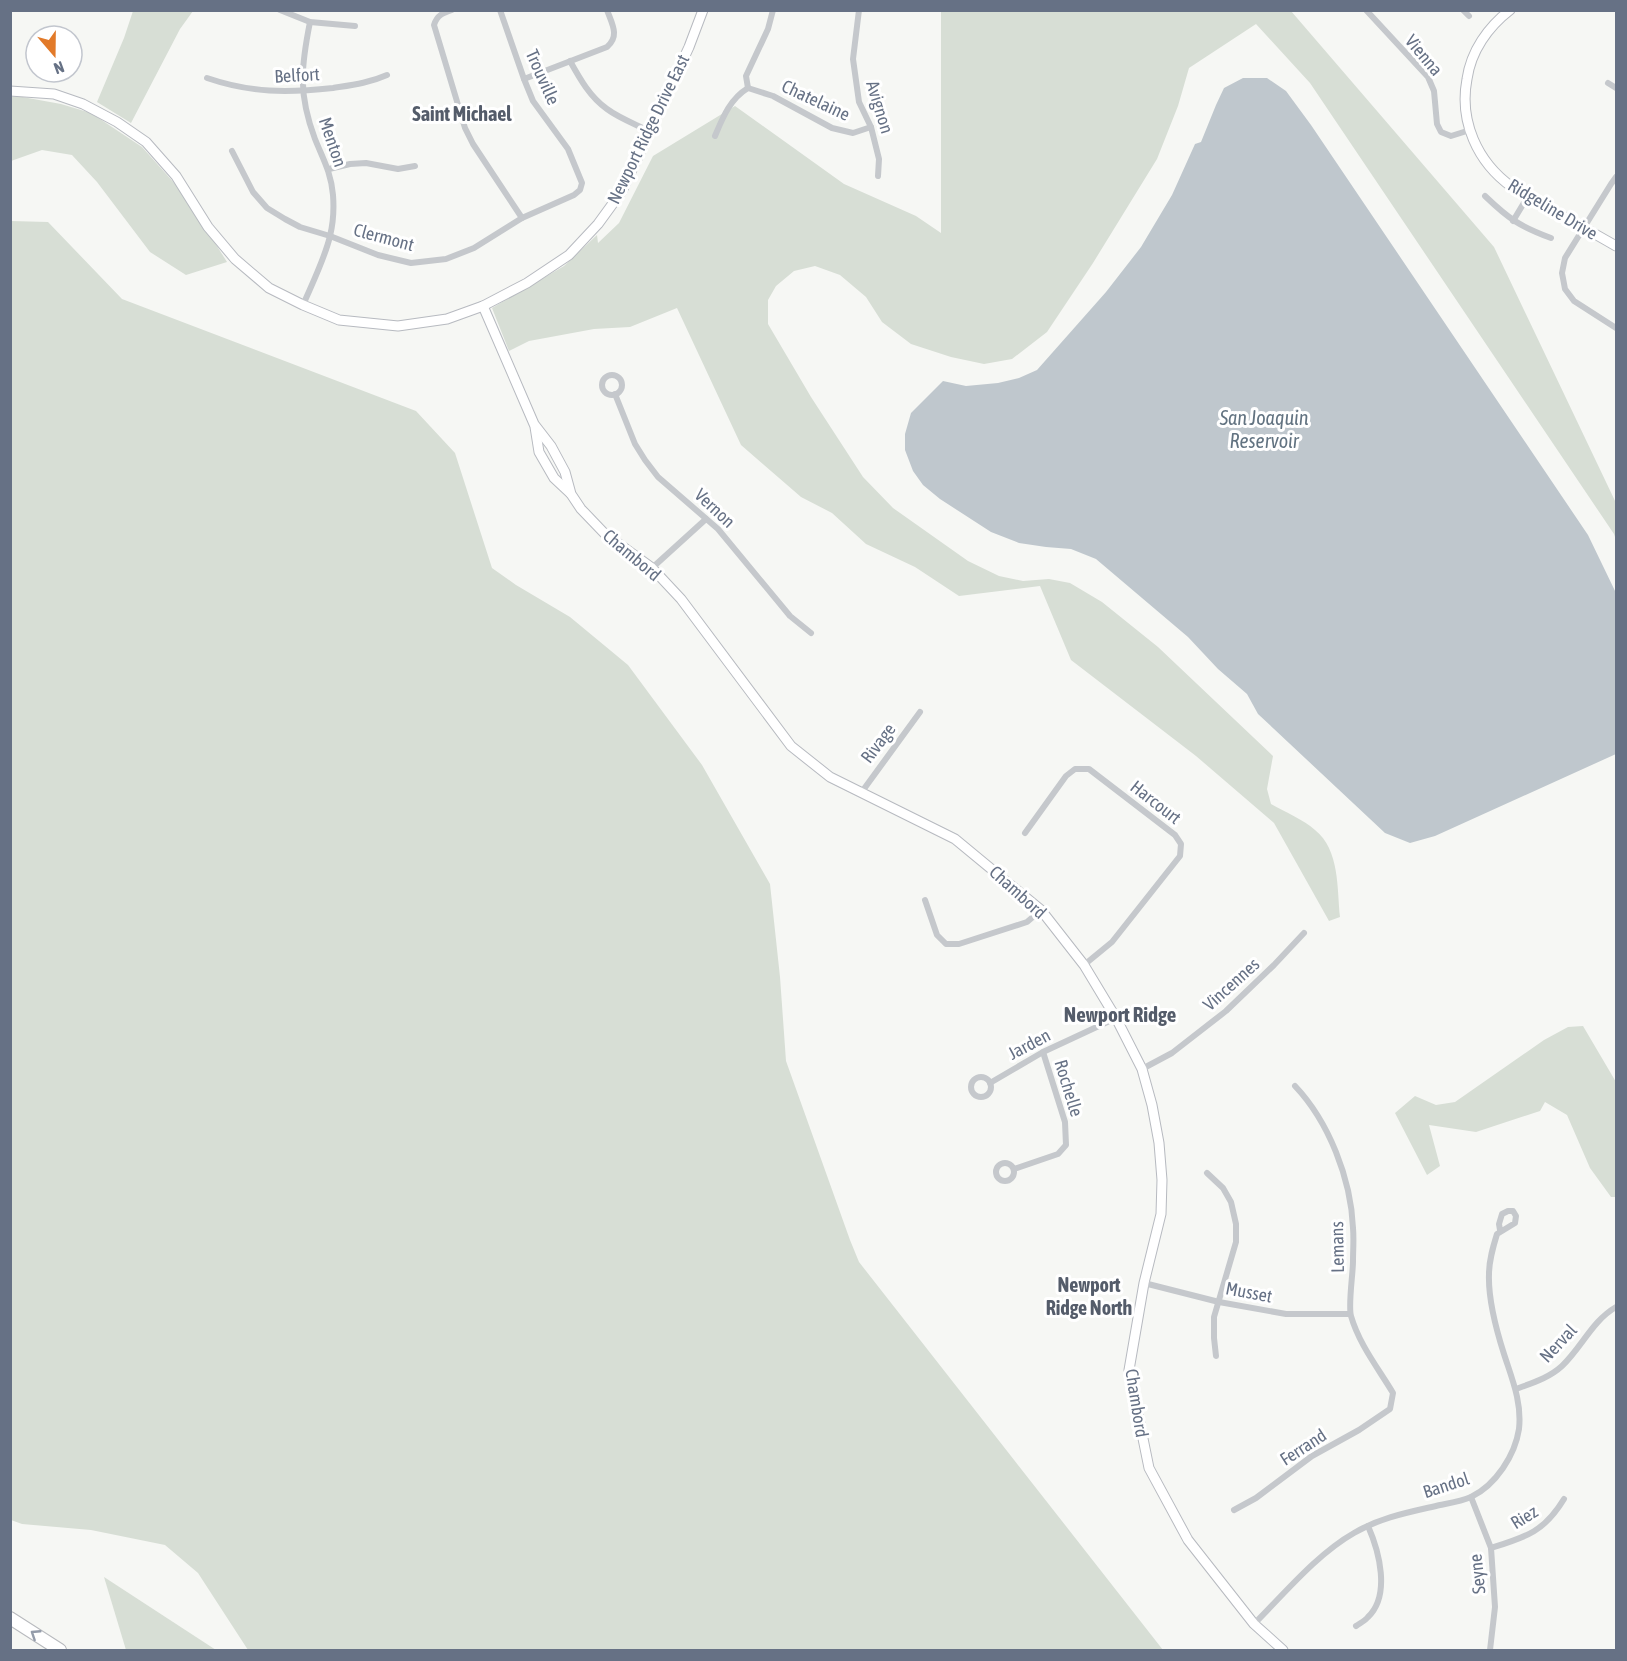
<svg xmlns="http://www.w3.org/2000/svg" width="1627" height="1661" font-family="'Asap Condensed',sans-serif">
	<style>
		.green { fill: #d7ded5 }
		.water { fill: #bfc7cd }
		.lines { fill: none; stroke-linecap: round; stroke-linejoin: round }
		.secondary-casing { stroke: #b7bac0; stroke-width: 11 }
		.highway-casing { stroke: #b8babe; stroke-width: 14 }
		.street { stroke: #c5c8cc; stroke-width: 6 }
		.secondary { stroke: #fff; stroke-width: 9 }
		.highway { stroke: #fff; stroke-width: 12 }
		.oneway { stroke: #949caa }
		.labels { text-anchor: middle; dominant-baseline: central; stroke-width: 6; stroke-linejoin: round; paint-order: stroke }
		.street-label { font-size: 18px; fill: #667185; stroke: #fff }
		.neighbourhood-label { font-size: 20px; font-weight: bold; fill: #545c6a; stroke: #fff }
		.water-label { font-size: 20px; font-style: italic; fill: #627381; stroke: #fff }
		.quarter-label { font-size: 21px; font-weight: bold; fill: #545c6a; stroke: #fff }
	</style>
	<rect width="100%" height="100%" fill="#f6f7f4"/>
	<g class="green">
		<path d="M 133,11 L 193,11 L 180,29 L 131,123 L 97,102 L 124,38 Z"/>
		<path d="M 941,11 L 1291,11 L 1494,247 L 1616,503 L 1616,540 L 1614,534 L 1310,83 L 1256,24 L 1189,68 L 1178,106 L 1157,159 L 1093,263 L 1047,332 L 1012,359 L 984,364 L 951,357 L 911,344 L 882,322 L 866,297 L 840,275 L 815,266 L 794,271 L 776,286 L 768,300 L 768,324 L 811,397 L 863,477 L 893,508 L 968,561 L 999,576 L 1023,581 L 1049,579 L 1070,583 L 1102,602 L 1158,647 L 1273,756 L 1267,789 L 1271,804 C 1285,812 1304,820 1315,830 C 1340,850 1337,889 1340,917 L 1329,921 L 1274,823 L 1196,756 L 1071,660 L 1040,586 L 959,596 L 915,567 L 866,544 L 832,513 L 801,497 L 741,445 L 677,308 L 630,327 L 594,329 L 529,341 L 509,351 L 492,308 L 564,266 L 597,235 L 598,243 L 619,223 L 653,156 L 735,106 L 844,184 L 916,216 L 941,233 Z"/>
		<path d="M 17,96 L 61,104 L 91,113 L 142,147 L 184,194 L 227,262 L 186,275 L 150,252 L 97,182 L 72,155 L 42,150 L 11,161 L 11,97 Z"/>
		<path d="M 11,221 L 48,222 L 122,299 L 416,411 L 455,453 L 492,568 L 516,585 L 570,617 L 628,665 L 702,765 L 770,884 L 780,977 L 786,1061 L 850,1240 L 859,1262 L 1163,1650 L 248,1650 L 198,1573 L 165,1545 L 91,1530 L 22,1524 L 11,1520 Z"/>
		<path d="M 1583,1026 L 1616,1082 L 1616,1197 L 1611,1197 L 1590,1168 L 1567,1115 L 1545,1102 L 1540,1111 L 1476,1132 L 1429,1125 L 1440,1166 L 1427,1175 L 1395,1113 L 1415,1096 L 1436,1105 L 1455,1102 L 1544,1040 L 1568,1027 Z"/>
		<path d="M 104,1577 L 216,1650 L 126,1650 Z"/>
	</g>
	<path class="water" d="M 1243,78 L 1267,78 L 1286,91 L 1311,125 L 1588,535 L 1616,593 L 1616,754 L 1435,836 L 1410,843 L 1385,833 L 1258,714 L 1247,694 L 1218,669 L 1188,637 L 1096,559 L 1071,549 L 1046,547 L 1019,543 L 991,532 L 940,499 L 923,485 L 913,471 L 905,450 L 905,434 L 911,413 L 943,381 L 966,386 L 998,383 L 1019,378 L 1037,370 L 1106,292 L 1141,247 L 1172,195 L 1195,144 L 1201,142 L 1216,105 L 1224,88 Z"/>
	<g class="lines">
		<defs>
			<g id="secondary">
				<path d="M 1510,10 C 1488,27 1471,51 1467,79 C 1459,121 1477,162 1512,187 C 1525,195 1539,202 1552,210 C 1574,222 1595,234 1616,246"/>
				<path d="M 10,91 L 54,94 L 83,104 L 117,122 L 146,142 L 176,176 L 208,227 L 235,259 L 269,288 L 303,305 L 339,320 L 398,326 L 447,319 L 483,306 L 527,283 L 569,255 L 598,224 L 622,191 L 689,47 L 703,10"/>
				<path d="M 483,306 L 534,424 L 551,446 L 565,472 L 571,494 L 581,509 L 605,534 L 652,568 L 681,599 L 791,746 L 830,777 L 955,839 L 1041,910 L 1084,965 L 1116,1018 L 1142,1069 L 1152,1105 L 1159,1143 L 1162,1180 L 1161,1214 L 1144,1283 L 1129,1370 L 1149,1468 L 1188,1540 L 1254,1624 L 1283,1650"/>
				<path d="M 535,427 L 539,452 L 554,478 L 570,493"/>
			</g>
			<path id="highway" d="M 10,1618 L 60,1650"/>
		</defs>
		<use href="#secondary" class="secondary-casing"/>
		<use href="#highway" class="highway-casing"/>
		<g class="street">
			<path d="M 280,10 L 310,22 L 355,26"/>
			<path d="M 452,10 C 443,13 437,15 434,25 L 465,128 L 473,144 L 522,218"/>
			<path d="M 859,10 L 853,59 L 859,102 L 871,127 L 879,159 L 878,176"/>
			<path d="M 1366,10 L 1428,77 L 1434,91 L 1437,124 L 1441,132 L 1451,136 L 1470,130"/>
			<path d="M 1463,10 L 1469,16"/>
			<path d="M 570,61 C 580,79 590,97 607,109 C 619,118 635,124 649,131"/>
			<path d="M 207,78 C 251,93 287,93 333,88 C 352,85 369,83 387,75"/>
			<path d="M 524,79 L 607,47 C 620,36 612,24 607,10"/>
			<path d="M 1608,83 L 1616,88"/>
			<path d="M 748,88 L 773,96 L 832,128 L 853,133 L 871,127"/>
			<path d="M 748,88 L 746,76 L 768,29 L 773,10"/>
			<path d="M 715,136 C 723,117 730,99 748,88"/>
			<path d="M 232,151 L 253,192 L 267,208 L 285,219 L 300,227 L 330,236 L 378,255 L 411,263 L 446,259 L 474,248 L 522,218 L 574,195 L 580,190 L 582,183 L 568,149 L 533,101 L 524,79 L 500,10"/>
			<path d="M 329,169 L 350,164 L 366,163 L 398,169 L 415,166"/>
			<path d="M 1616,177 L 1611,184 L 1565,258 L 1562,273 L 1565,289 L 1574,301 L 1616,328"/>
			<path d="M 1485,196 C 1509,219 1519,226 1551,238"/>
			<path d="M 1513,221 L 1528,196"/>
			<path d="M 303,305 C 312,284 325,258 330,236 C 333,224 334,208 333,195 C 331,172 323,159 315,139 C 298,94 301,67 310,22"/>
			<circle cx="612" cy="385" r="10"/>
			<path d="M 615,394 L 635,444 L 645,460 L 658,477 L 718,529 L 790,616 L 811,633"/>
			<path d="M 652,568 L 706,519"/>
			<path d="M 861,793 L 920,712"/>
			<path d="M 1025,833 L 1066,776 L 1075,769 L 1089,769 L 1175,835 L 1181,844 L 1180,856 L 1112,942 L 1084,965"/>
			<path d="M 925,900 L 937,935 L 946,944 L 959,944 L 1027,922 L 1041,910"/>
			<path d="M 1142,1069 L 1172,1053 L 1226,1011 L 1274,965 L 1304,933"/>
			<circle cx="981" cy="1087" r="10"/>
			<path d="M 990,1083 L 1043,1052 L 1116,1018"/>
			<circle cx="1005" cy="1172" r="9"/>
			<path d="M 1014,1169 L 1058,1154 L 1066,1145 L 1065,1122 L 1043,1052"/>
			<path d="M 1207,1173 L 1223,1188 L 1231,1202 L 1236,1224 L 1236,1242 L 1214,1317 L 1214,1338 L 1216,1356"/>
			<path d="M 1144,1283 L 1219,1302 L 1286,1314 L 1350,1314"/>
			<path d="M 1516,1389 C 1532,1383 1549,1378 1562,1366 C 1582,1347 1592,1321 1616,1307"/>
			<path d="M 1471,1497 L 1491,1548 L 1495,1607 L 1490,1650"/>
			<path d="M 1234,1510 L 1256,1498 L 1312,1456 L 1359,1430 L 1390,1409 L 1393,1393 C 1378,1368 1359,1344 1351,1316 C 1348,1305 1353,1274 1353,1261 C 1353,1250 1354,1239 1353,1228 C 1351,1179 1329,1122 1295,1086"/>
			<path d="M 1491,1548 C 1526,1537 1544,1532 1564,1499"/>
			<path d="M 1254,1624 C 1284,1594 1317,1554 1354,1533 C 1381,1517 1410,1512 1440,1505 C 1450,1503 1462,1501 1471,1497 C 1496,1485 1515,1455 1519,1429 C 1522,1402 1512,1379 1504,1354 C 1496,1329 1488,1300 1489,1274 C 1489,1260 1493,1247 1497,1234 L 1515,1223 L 1516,1216 L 1513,1211 L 1508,1211 L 1502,1214 L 1499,1224 L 1500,1230"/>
			<path d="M 1356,1626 C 1360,1623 1365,1621 1368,1617 C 1391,1595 1379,1551 1368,1526"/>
		</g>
		<use href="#secondary" class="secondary"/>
		<use href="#highway" class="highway"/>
	</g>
	<defs><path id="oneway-chevron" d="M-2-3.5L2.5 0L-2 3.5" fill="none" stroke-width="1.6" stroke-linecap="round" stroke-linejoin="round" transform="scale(1.5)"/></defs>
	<use class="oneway" href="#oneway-chevron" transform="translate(35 1634) rotate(-147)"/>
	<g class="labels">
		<g class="street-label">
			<text transform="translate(1424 55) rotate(50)">Vienna</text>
			<text transform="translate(297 75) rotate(-3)">Belfort</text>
			<text transform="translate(543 77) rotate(66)">Trouville</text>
			<text transform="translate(816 100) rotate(25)">Chatelaine</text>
			<text transform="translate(880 107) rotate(73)">Avignon</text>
			<text transform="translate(648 129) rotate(-64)">Newport Ridge Drive East</text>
			<text transform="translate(333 142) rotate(71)">Menton</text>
			<text transform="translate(1553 209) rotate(31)">Ridgeline Drive</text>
			<text transform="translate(384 237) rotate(15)">Clermont</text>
			<text transform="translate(715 508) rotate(43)">Vernon</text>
			<text transform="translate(632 555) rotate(40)">Chambord</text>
			<text transform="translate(878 743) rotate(-53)">Rivage</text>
			<text transform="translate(1156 802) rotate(38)">Harcourt</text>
			<text transform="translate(1018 892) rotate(42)">Chambord</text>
			<text transform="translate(1231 984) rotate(-42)">Vincennes</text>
			<text transform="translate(1029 1044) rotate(-28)">Jarden</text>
			<text transform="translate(1069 1088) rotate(73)">Rochelle</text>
			<text transform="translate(1337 1247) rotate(-91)">Lemans</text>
			<text transform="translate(1249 1292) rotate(11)">Musset</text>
			<text transform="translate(1558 1343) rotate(-47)">Nerval</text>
			<text transform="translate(1137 1403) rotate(81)">Chambord</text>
			<text transform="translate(1303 1447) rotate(-33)">Ferrand</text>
			<text transform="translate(1446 1485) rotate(-18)">Bandol</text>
			<text transform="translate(1524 1517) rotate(-32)">Riez</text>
			<text transform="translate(1477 1574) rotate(-96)">Seyne</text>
		</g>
		<g class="neighbourhood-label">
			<text x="462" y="113">Saint Michael</text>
			<text x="1089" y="1284">Newport<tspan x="1089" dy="23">Ridge North</tspan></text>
		</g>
		<g class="water-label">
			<text x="1264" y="417">San Joaquin<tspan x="1264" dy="23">Reservoir</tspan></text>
		</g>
		<g class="quarter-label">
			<text x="1120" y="1014">Newport Ridge</text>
		</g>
	</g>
	<rect width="1627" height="1661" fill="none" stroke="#667185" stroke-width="24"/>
	<g transform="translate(54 54) rotate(160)"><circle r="28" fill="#ffffff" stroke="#c2c6ce" stroke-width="1.5"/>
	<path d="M0-4.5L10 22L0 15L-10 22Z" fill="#e27a29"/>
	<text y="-9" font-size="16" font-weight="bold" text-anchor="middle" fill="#667185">N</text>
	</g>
</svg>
